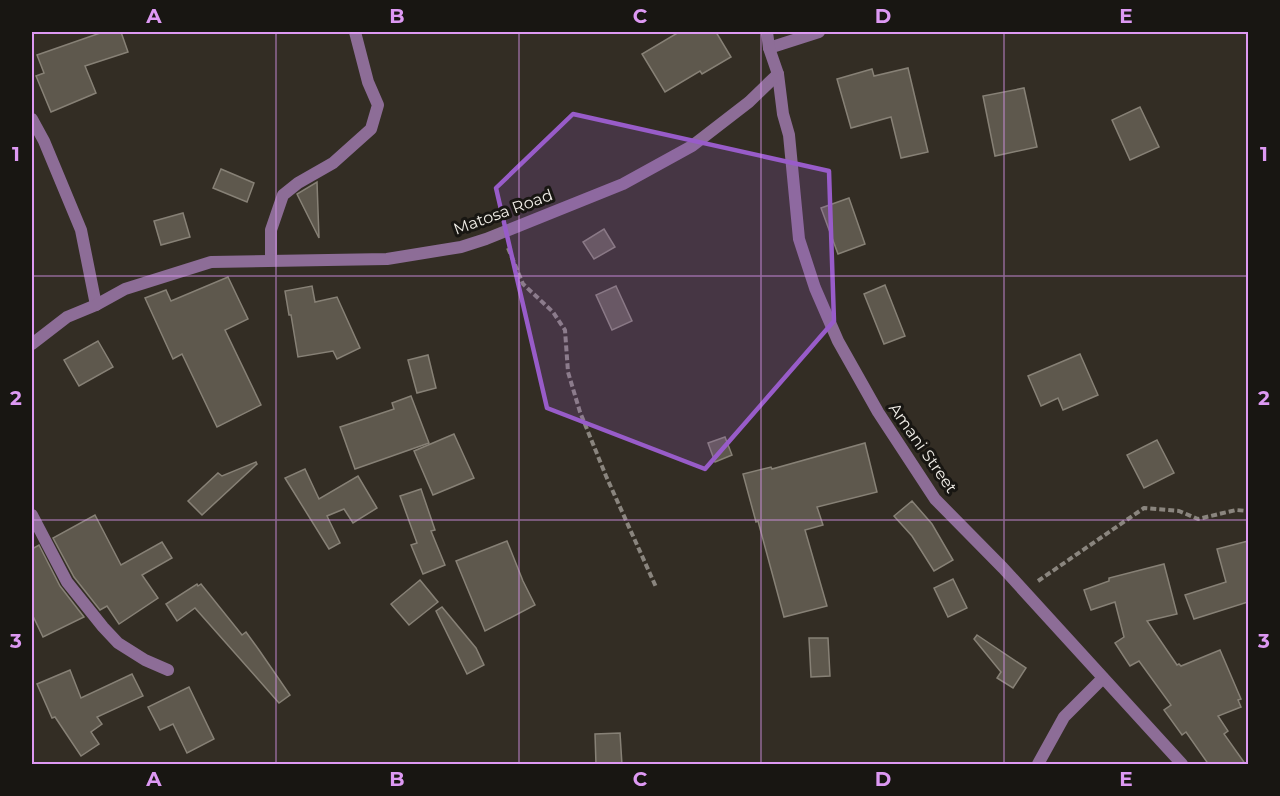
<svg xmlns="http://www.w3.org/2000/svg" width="1280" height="796" font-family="Montserrat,sans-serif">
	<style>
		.building { fill: #5e584d; stroke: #878176; stroke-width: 1.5 }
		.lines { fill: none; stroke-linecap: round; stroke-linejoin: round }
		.path { stroke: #8a857e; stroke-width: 4; stroke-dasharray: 6 3; stroke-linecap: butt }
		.minor { stroke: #8d6d97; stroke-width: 12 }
		.tertiary { stroke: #8d6d97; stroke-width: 12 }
		.marked { fill: #985cc9; fill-opacity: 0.2; stroke: #985cc9; stroke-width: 4.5; stroke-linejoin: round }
		.grid { fill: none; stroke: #dd99f3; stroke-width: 1.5; stroke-opacity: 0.55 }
		.labels { text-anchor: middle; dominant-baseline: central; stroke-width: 6; stroke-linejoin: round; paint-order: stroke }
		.street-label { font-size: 16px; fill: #f0ede7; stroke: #181612 }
		.neatline { fill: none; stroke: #dd99f3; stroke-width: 2 }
		.grid-label { font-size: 20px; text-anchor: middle; font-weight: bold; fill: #dd99f3 }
	</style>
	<rect width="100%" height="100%" fill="#332d24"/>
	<g class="building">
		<path d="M 103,32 L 121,32 L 128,52 L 85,66 L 96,93 L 51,112 L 36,76 L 44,73 L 37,55 Z"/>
		<path d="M 679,32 L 716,32 L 731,57 L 702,74 L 700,71 L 665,92 L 642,54 Z"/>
		<path d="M 908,68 L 928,152 L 901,158 L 891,117 L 851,128 L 837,79 L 872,69 L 874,76 Z"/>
		<path d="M 1024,88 L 1037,147 L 995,156 L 983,96 Z"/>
		<path d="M 1140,107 L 1159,147 L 1130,160 L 1112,120 Z"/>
		<path d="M 221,169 L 254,183 L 247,202 L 213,188 Z"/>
		<path d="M 317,182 L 319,238 L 297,194 Z"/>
		<path d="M 849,198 L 865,244 L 838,254 L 821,208 Z"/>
		<path d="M 183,213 L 190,237 L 161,245 L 154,221 Z"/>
		<path d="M 604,229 L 615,247 L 594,259 L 583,242 Z"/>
		<path d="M 228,277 L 248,319 L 225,330 L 261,405 L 217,427 L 182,354 L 173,359 L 145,298 L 166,290 L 171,301 Z"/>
		<path d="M 885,285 L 905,336 L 884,344 L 864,294 Z"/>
		<path d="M 312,286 L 315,302 L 337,297 L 360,348 L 337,359 L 333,351 L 298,357 L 291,315 L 289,315 L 285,291 Z"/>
		<path d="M 616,286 L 632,321 L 612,330 L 596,295 Z"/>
		<path d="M 98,341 L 113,367 L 79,386 L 64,360 Z"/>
		<path d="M 1080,354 L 1098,395 L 1063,410 L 1058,398 L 1041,406 L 1028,376 Z"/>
		<path d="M 428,355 L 436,388 L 417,393 L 408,360 Z"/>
		<path d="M 411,396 L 429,443 L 355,469 L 340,427 L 394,409 L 392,403 Z"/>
		<path d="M 454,434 L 474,478 L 433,495 L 414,451 Z"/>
		<path d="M 725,437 L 732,455 L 715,462 L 708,443 Z"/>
		<path d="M 1157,440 L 1174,473 L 1144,488 L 1127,455 Z"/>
		<path d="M 865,443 L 877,492 L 817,507 L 823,525 L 805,530 L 827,606 L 784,617 L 758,521 L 756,522 L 743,474 L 771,467 L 772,469 Z"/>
		<path d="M 256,462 L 257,464 L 202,515 L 188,501 L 218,473 L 222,476 Z"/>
		<path d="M 305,469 L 319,499 L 358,476 L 377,508 L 353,523 L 344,509 L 327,516 L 340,543 L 329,549 L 285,478 Z"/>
		<path d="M 421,489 L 435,530 L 431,531 L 445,565 L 423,574 L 411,545 L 417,543 L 400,496 Z"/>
		<path d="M 912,501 L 932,524 L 953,560 L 934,571 L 912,536 L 894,516 Z"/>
		<path d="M 95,515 L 121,565 L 162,542 L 172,558 L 142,575 L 158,598 L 119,624 L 107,606 L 100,610 L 74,577 L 53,538 Z"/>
		<path d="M 507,541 L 523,581 L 535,605 L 485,631 L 456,561 Z"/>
		<path d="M 1248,541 L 1248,602 L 1194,619 L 1185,595 L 1226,582 L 1217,549 Z"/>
		<path d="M 39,545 L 60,586 L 84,617 L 43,637 L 32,614 L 32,549 Z"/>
		<path d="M 1164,564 L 1177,614 L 1147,621 L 1177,665 L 1179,664 L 1181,666 L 1220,650 L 1241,699 L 1238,700 L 1241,707 L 1218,716 L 1228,731 L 1224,734 L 1246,765 L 1209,765 L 1186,732 L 1182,735 L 1164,710 L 1171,705 L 1139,661 L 1130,666 L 1115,643 L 1124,637 L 1115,602 L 1091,610 L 1084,590 L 1109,581 L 1109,578 Z"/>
		<path d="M 953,579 L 967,608 L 948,617 L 934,588 Z"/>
		<path d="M 420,580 L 438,602 L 409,625 L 391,604 Z"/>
		<path d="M 197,584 L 198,586 L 201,584 L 242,635 L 246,632 L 259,650 L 290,695 L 279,703 L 195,608 L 177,621 L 166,604 Z"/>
		<path d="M 442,607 L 476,648 L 484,665 L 467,674 L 436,611 Z"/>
		<path d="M 977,635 L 1026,668 L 1013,688 L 997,678 L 1001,672 L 974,639 Z"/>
		<path d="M 809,638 L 828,638 L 830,676 L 811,677 Z"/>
		<path d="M 70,670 L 81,698 L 132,674 L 143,696 L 97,717 L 102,724 L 91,732 L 99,744 L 81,756 L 55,717 L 52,718 L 37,684 Z"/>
		<path d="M 189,687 L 214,739 L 187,753 L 173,724 L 160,730 L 148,707 Z"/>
		<path d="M 620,733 L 622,765 L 596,765 L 595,734 Z"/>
	</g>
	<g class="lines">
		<g class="path">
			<path d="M 508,248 L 523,284 L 553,312 L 565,330 L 568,372 L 580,412 L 606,476 L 656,587"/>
			<path d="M 1038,581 L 1144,508 L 1179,511 L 1198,519 L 1236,510 L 1248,511"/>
		</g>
		<g class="minor">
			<path d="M 769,48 L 819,32"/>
			<path d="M 778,74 L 783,114 L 789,135 L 799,239 L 815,288 L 838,341 L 878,412 L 935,499 L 1003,568 L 1182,764"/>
			<path d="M 32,119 L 44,141 L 81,230 L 96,305"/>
			<path d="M 271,259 L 271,230 L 283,195 L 298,183 L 333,163 L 371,129 L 378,105 L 368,82 L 355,32"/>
			<path d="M 32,515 L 67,582 L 103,627 L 118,643 L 145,660 L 168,670"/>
			<path d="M 1038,764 L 1064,717 L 1103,678"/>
		</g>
		<path class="tertiary" d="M 32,344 L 67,317 L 96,305 L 125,289 L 211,262 L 387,259 L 461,247 L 486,239 L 623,184 L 692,146 L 749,102 L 778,74 L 769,48 L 767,32"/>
	</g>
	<path class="marked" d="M 573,114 L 829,171 L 834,321 L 705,469 L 547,408 L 496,188 Z"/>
	<path class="grid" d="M 276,32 L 276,764M 519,32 L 519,764M 761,32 L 761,764M 1004,32 L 1004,764M 32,276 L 1248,276M 32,520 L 1248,520"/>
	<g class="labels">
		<g class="street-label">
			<text transform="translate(503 212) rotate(-20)">Matosa Road</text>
			<text transform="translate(923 448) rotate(55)">Amani Street</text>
		</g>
	</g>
	<rect width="1280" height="796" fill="none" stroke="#181612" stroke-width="66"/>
	<rect x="33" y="33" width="1214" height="730" class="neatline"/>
	<g class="grid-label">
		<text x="154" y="23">A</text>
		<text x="397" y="23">B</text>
		<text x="640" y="23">C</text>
		<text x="883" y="23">D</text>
		<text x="1126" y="23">E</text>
		<text x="16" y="161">1</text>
		<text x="1264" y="161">1</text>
		<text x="16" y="405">2</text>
		<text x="1264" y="405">2</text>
		<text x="16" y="648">3</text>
		<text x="1264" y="648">3</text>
		<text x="154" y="786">A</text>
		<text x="397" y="786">B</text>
		<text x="640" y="786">C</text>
		<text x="883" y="786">D</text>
		<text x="1126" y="786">E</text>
	</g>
</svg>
